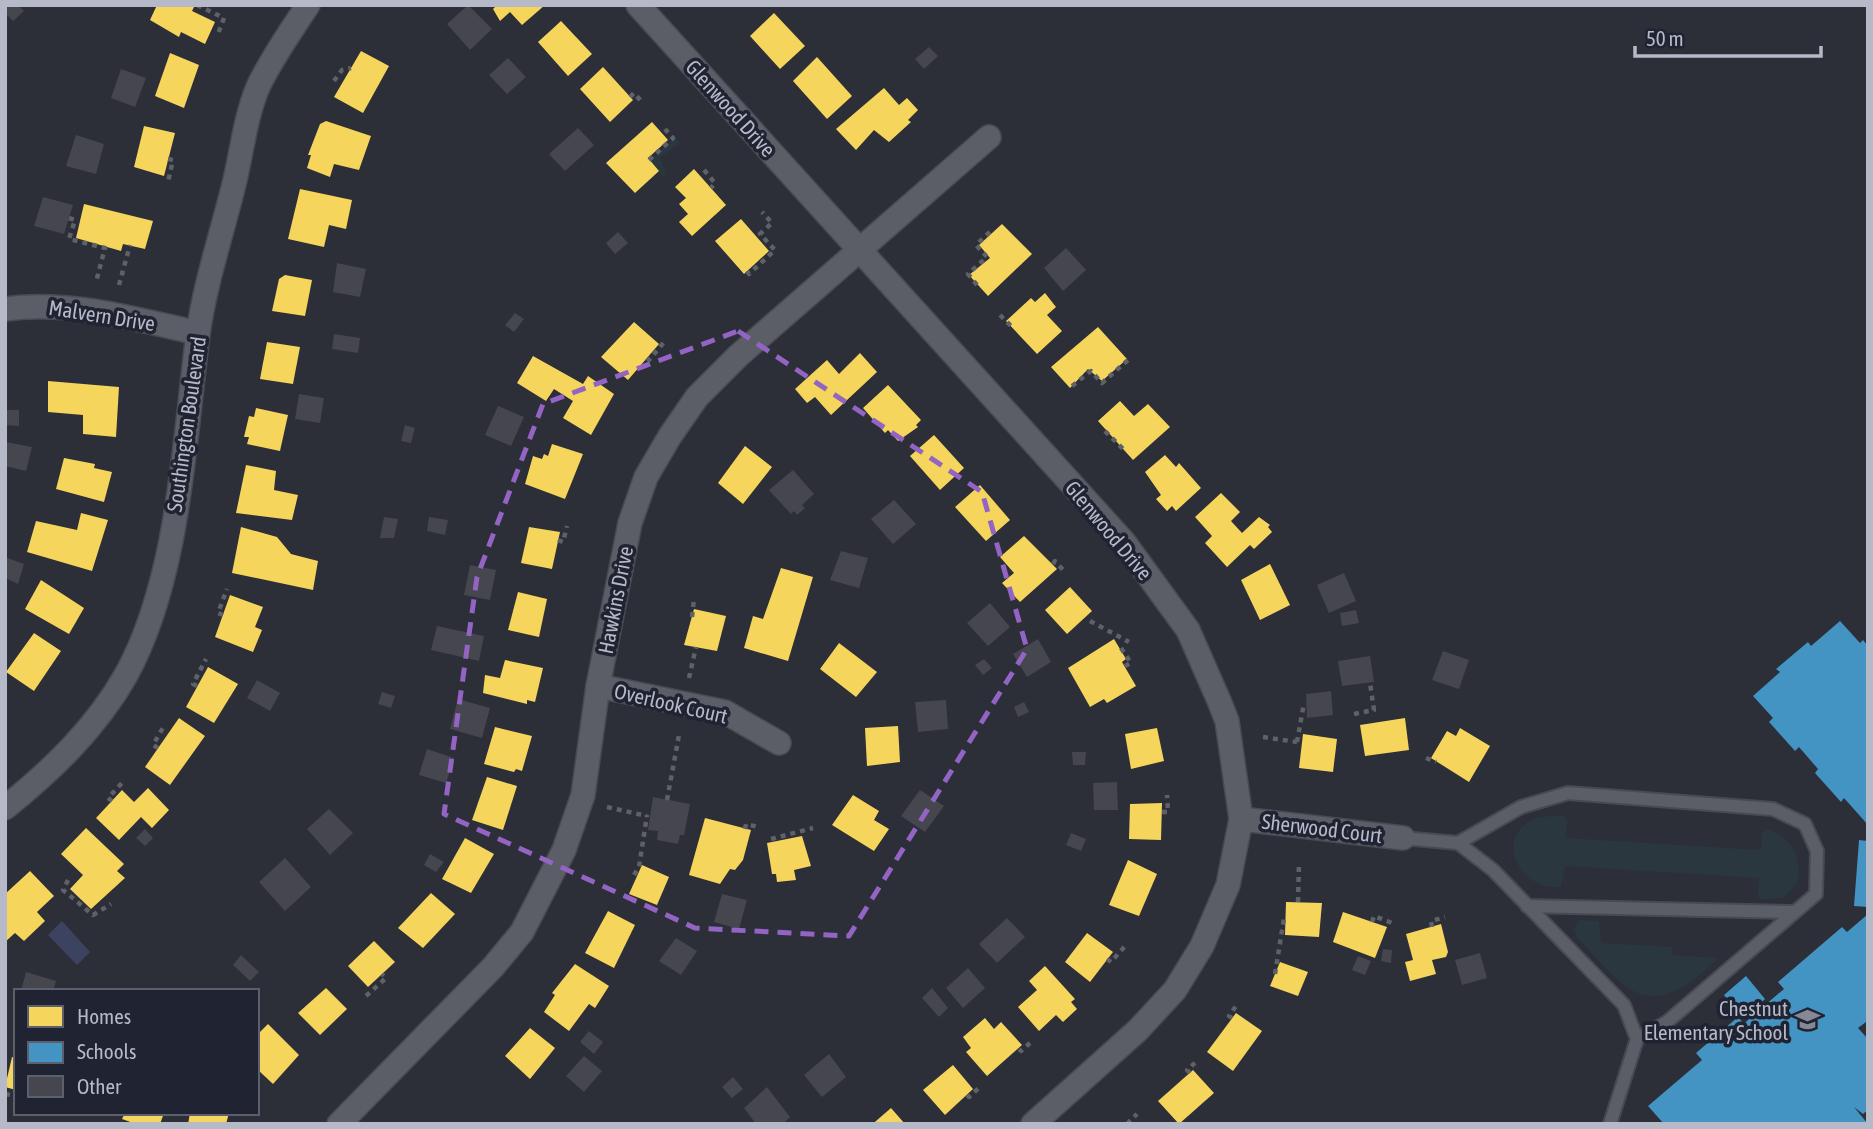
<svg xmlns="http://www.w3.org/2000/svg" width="1873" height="1129" font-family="'Asap Condensed',sans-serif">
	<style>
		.green { fill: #2a373e }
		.water { fill: #3c4360 }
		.homes { fill: #f6d55c }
		.schools { fill: #4393c3 }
		.building { fill: #45464e }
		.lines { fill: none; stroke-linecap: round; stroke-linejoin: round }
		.lane-casing { stroke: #484a51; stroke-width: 16 }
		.street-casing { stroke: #484a51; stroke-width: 26 }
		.path { stroke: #5f6169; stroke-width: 4.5; stroke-dasharray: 5 5; stroke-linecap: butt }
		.lane { stroke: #5b5e66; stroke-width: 12 }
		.street { stroke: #5b5e66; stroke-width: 23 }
		.marked { fill: none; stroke: #9364c3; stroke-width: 5; stroke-dasharray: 14 9; stroke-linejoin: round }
		.labels { text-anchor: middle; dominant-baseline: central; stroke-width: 7; stroke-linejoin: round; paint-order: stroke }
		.street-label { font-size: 21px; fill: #b6b9c8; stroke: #1f2332 }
		.poi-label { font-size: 21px; fill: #b6b9c8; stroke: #1f2332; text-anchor: end }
	</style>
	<rect width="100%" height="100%" fill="#2c2e38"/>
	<g class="green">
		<path d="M 675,137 L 680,143 L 660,158 L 667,175 L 662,176 L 650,161 Z"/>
		<path d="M 1563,815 L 1567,821 L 1566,838 L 1761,850 L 1762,834 L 1766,829 C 1792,836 1803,858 1797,883 L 1784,898 L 1762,900 L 1758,896 L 1759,878 L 1565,866 L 1561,887 C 1519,892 1495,838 1531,821 C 1540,816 1552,816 1563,815 Z"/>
		<path d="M 1580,920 L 1599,921 L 1601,943 L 1672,947 L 1672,955 L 1719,958 C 1648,1024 1632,997 1576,936 L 1574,928 Z"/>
	</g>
	<path class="water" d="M 62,921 L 90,952 L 77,965 L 48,935 Z"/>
	<g class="homes">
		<path d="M 157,5 L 195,5 L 192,11 L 215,22 L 205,44 L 181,32 L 179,37 L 150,20 Z"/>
		<path d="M 497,5 L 545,5 L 522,25 L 510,12 L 500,21 L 493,9 Z"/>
		<path d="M 774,13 L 805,46 L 780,69 L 750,36 Z"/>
		<path d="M 561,21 L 592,54 L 568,76 L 538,42 Z"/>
		<path d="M 361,51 L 389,66 L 363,113 L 334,97 Z"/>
		<path d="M 170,53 L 199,65 L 184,108 L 155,96 Z"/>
		<path d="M 817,57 L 852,96 L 827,119 L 793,81 Z"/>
		<path d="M 603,67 L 633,100 L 610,122 L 580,89 Z"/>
		<path d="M 884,88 L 899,105 L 907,98 L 918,110 L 908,120 L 911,122 L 889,142 L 874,130 L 856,150 L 836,129 Z"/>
		<path d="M 326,121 L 371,136 L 359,170 L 334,164 L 330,177 L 307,168 L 311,155 L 308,155 L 320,124 Z"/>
		<path d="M 652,122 L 668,140 L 648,158 L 659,171 L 635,193 L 606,163 Z"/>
		<path d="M 144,126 L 175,133 L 164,176 L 134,167 Z"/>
		<path d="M 694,169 L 726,205 L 692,236 L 679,222 L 688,214 L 679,204 L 686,198 L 675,187 Z"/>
		<path d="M 300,189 L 352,200 L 346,229 L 329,225 L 324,247 L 288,239 Z"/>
		<path d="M 84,204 L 153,221 L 145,249 L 123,244 L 121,251 L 76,238 Z"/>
		<path d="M 741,219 L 769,251 L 744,274 L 715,241 Z"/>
		<path d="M 1002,224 L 1032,254 L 988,296 L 969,275 L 990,258 L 979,245 Z"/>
		<path d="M 285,275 L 312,280 L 305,316 L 272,311 L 279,279 Z"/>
		<path d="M 1045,293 L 1056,307 L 1047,315 L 1062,331 L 1037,354 L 1006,321 L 1031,298 L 1035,302 Z"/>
		<path d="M 634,322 L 659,344 L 628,380 L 601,357 Z"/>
		<path d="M 1098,327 L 1127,359 L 1102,381 L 1088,369 L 1070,388 L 1051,367 Z"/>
		<path d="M 267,342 L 300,347 L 293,384 L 260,379 Z"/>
		<path d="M 860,353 L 877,372 L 831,415 L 815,397 L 807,403 L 795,389 L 827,360 L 839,374 Z"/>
		<path d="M 533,356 L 583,384 L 588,376 L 614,394 L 591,435 L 563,418 L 573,401 L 554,389 L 546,401 L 517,383 Z"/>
		<path d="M 48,381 L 119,387 L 116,437 L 83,434 L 83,415 L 48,412 Z"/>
		<path d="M 888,385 L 921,420 L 916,425 L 918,427 L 898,441 L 888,430 L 885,433 L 863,408 Z"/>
		<path d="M 1120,401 L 1134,416 L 1148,404 L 1170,427 L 1133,460 L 1098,421 Z"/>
		<path d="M 256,408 L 288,415 L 280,451 L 247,444 L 249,437 L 244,437 L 249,416 L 254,417 Z"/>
		<path d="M 934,435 L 964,468 L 940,490 L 910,456 Z"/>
		<path d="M 552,444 L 583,454 L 565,499 L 525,484 L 533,456 L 542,459 L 544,454 L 548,456 Z"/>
		<path d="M 745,446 L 772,467 L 743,504 L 718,483 Z"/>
		<path d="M 1165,455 L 1176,467 L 1179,463 L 1201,488 L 1176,511 L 1172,506 L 1167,511 L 1156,499 L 1161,495 L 1145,472 Z"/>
		<path d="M 64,458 L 95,464 L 94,468 L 112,472 L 104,502 L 56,489 Z"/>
		<path d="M 246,465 L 276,471 L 274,490 L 298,495 L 292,520 L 236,513 Z"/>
		<path d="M 980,485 L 1010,520 L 986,541 L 955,507 Z"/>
		<path d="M 1221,493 L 1240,512 L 1231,521 L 1242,533 L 1259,517 L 1270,525 L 1268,527 L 1272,532 L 1254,549 L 1250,545 L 1227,567 L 1205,543 L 1212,536 L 1195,517 Z"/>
		<path d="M 81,513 L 108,520 L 92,571 L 27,552 L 36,521 L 77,530 Z"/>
		<path d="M 241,527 L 277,537 L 291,554 L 318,561 L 313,590 L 232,573 Z"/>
		<path d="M 529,527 L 560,532 L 552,569 L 521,563 Z"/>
		<path d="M 1024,536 L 1057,569 L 1020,602 L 1002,583 L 1014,573 L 1000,557 Z"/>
		<path d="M 1270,564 L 1290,605 L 1260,620 L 1241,580 Z"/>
		<path d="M 781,568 L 813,577 L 788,661 L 744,648 L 753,616 L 763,619 Z"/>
		<path d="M 41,580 L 84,608 L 69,634 L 25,609 Z"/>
		<path d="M 1070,587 L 1092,611 L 1067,634 L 1045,610 Z"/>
		<path d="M 518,592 L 547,599 L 539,637 L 508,630 Z"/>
		<path d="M 230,595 L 263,607 L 255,627 L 262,630 L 253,652 L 215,637 Z"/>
		<path d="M 694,609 L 726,616 L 717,651 L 684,645 Z"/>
		<path d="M 34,633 L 61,651 L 34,691 L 6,672 Z"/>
		<path d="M 1114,639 L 1126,659 L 1122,662 L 1136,686 L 1107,703 L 1104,699 L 1090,707 L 1068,668 Z"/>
		<path d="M 839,643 L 877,672 L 856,697 L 820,669 Z"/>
		<path d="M 505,660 L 543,668 L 535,702 L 527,700 L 527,704 L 483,693 L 485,675 L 500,678 Z"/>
		<path d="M 208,667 L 238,684 L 214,723 L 186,707 Z"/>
		<path d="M 179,718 L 205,736 L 170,785 L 145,767 Z"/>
		<path d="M 1405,718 L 1409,750 L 1365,756 L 1360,725 Z"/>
		<path d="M 898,726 L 900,762 L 867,766 L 865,728 Z"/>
		<path d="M 495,727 L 532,736 L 522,771 L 516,769 L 514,772 L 484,764 Z"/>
		<path d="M 1157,728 L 1164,761 L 1131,769 L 1125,734 Z"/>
		<path d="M 1460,728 L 1490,746 L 1469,782 L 1431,758 L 1447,731 L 1456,736 Z"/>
		<path d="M 1303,734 L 1337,739 L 1333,772 L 1299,768 Z"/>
		<path d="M 487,777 L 517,786 L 503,830 L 472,820 Z"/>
		<path d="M 148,788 L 169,810 L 152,828 L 141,817 L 119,840 L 96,818 L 122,790 L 134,802 Z"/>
		<path d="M 853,795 L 879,811 L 874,820 L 889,829 L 874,851 L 832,825 Z"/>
		<path d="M 1162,803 L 1161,840 L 1129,839 L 1130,804 Z"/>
		<path d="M 705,818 L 751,830 L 743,860 L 735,870 L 730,869 L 720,884 L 689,875 Z"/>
		<path d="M 86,828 L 124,864 L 117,871 L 125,878 L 91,909 L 70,889 L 83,875 L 61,854 Z"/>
		<path d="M 802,836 L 811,866 L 794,870 L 796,880 L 777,882 L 776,874 L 772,874 L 767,843 Z"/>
		<path d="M 465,838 L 494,854 L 471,893 L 442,879 Z"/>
		<path d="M 1128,860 L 1157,874 L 1139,916 L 1109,905 Z"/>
		<path d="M 642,865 L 669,877 L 657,905 L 629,894 Z"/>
		<path d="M 30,871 L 54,896 L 37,912 L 45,921 L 24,941 L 15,933 L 5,942 L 5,894 Z"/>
		<path d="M 431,893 L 455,914 L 423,948 L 398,928 Z"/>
		<path d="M 1286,902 L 1322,903 L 1319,937 L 1285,935 Z"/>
		<path d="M 608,911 L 635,925 L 614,968 L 585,953 Z"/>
		<path d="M 1343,912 L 1387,927 L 1375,958 L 1333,942 Z"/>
		<path d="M 1441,924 L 1448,952 L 1446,957 L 1432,960 L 1436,974 L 1410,981 L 1405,962 L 1413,960 L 1406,934 Z"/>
		<path d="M 1087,933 L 1113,952 L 1090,982 L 1065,962 Z"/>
		<path d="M 374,941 L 395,962 L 368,987 L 348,966 Z"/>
		<path d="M 1280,962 L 1308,972 L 1298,996 L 1270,986 Z"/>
		<path d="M 575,964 L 609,986 L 595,1008 L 589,1004 L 569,1031 L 544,1012 L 555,995 L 552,993 Z"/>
		<path d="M 1045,966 L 1075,999 L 1071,1002 L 1077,1009 L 1063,1022 L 1056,1015 L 1039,1031 L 1018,1007 L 1037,990 L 1029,981 Z"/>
		<path d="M 326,988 L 347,1009 L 320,1035 L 298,1013 Z"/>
		<path d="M 1236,1013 L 1262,1031 L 1233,1071 L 1207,1052 Z"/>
		<path d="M 985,1018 L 994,1029 L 1001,1022 L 1022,1045 L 987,1076 L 966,1052 L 971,1048 L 963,1037 Z"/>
		<path d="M 268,1024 L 299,1055 L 273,1084 L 257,1069 L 257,1035 Z"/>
		<path d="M 530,1028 L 555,1048 L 530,1079 L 505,1056 Z"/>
		<path d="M 12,1057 L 16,1058 L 16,1090 L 5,1087 Z"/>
		<path d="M 953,1065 L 973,1089 L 945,1115 L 923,1090 Z"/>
		<path d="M 1193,1070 L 1214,1093 L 1179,1124 L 1158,1101 Z"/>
		<path d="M 891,1108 L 905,1124 L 873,1124 L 876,1121 Z"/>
		<path d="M 125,1113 L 164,1113 L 160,1124 L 136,1124 L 122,1119 Z"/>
		<path d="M 190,1113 L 229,1113 L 226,1124 L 188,1124 Z"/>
	</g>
	<g class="schools">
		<path d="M 1840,621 L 1860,643 L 1863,640 L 1868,646 L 1868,825 L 1844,798 L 1841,802 L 1815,773 L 1818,769 L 1799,747 L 1795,751 L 1769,722 L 1773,718 L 1753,696 L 1780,672 L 1776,669 L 1808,642 L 1811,646 Z"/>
		<path d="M 1859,840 L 1868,841 L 1868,907 L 1854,906 Z"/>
		<path d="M 1868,914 L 1868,1024 L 1866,1022 L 1858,1028 L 1868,1039 L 1868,1110 L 1863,1114 L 1854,1107 L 1868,1124 L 1664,1124 L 1648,1106 L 1702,1060 L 1696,1053 L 1738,1017 L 1744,1024 L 1750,1018 L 1747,1015 L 1743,1018 L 1724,995 L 1746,976 L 1765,999 L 1762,1002 L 1765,1005 L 1784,989 L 1778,982 L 1842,927 L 1847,932 Z"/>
	</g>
	<g class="building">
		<path d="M 5,5 L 18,5 L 24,11 L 13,21 L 5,13 Z"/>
		<path d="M 468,5 L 492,29 L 470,50 L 447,24 Z"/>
		<path d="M 929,47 L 938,56 L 924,69 L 915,59 Z"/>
		<path d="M 508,58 L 526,77 L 507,94 L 489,75 Z"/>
		<path d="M 121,69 L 146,78 L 135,107 L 111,98 Z"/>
		<path d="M 578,128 L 594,145 L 565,171 L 549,154 Z"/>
		<path d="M 76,135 L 104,144 L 96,174 L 66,166 Z"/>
		<path d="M 43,197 L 73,205 L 64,234 L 34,226 Z"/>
		<path d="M 618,232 L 628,243 L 615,254 L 606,243 Z"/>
		<path d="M 1066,248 L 1086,270 L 1063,291 L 1044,268 Z"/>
		<path d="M 337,263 L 366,269 L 360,297 L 333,292 Z"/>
		<path d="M 515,313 L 524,319 L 514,332 L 505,325 Z"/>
		<path d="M 334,334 L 360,338 L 358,353 L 332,349 Z"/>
		<path d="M 299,394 L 324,398 L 320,423 L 295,419 Z"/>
		<path d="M 498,406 L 524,417 L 511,446 L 485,435 Z"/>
		<path d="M 5,410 L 19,410 L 19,426 L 5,425 Z"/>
		<path d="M 405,425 L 415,428 L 411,443 L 401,441 Z"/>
		<path d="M 6,442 L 32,447 L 26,471 L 5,466 Z"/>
		<path d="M 793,470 L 814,494 L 802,505 L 805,508 L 797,515 L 794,511 L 791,514 L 769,490 Z"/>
		<path d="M 894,500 L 916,524 L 893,544 L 871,519 Z"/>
		<path d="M 384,517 L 398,519 L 394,538 L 380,538 Z"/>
		<path d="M 429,517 L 448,520 L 445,535 L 427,531 Z"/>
		<path d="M 841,551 L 868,558 L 859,588 L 830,580 Z"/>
		<path d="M 5,557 L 24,564 L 18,584 L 5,578 Z"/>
		<path d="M 470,565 L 496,570 L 490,600 L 464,595 Z"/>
		<path d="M 1344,573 L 1356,601 L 1329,613 L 1317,585 Z"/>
		<path d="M 990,603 L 1010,627 L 988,646 L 967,623 Z"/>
		<path d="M 1356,610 L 1359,623 L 1342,626 L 1340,613 Z"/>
		<path d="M 437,626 L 484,636 L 479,661 L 431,650 Z"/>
		<path d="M 1038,639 L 1051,662 L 1027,677 L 1013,654 Z"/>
		<path d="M 1443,651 L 1469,660 L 1459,689 L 1432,680 Z"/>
		<path d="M 1370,656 L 1374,682 L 1342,686 L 1338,661 Z"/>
		<path d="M 984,659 L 992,668 L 983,675 L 975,665 Z"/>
		<path d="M 257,680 L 280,693 L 270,711 L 247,698 Z"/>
		<path d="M 1331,691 L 1333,715 L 1307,718 L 1306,694 Z"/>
		<path d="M 382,692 L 395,696 L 391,708 L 378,704 Z"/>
		<path d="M 458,699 L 490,708 L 482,738 L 450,729 Z"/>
		<path d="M 946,700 L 948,729 L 918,732 L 915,702 Z"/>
		<path d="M 1024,702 L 1029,712 L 1018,717 L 1014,707 Z"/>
		<path d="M 427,749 L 454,758 L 446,783 L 419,775 Z"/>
		<path d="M 1072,752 L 1086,752 L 1085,765 L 1073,765 Z"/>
		<path d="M 1117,782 L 1118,810 L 1094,810 L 1093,783 Z"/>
		<path d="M 920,790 L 944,806 L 925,832 L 901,816 Z"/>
		<path d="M 653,797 L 690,804 L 684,835 L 680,835 L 678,844 L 657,840 L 658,831 L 648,830 Z"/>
		<path d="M 329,809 L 353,833 L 330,855 L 307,829 Z"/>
		<path d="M 145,829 L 153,838 L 145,846 L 136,838 Z"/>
		<path d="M 1071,833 L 1086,839 L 1081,851 L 1066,845 Z"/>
		<path d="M 430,854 L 444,862 L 436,872 L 424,865 Z"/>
		<path d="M 285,858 L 311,887 L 285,911 L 259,882 Z"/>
		<path d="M 722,894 L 747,900 L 739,929 L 714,922 Z"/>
		<path d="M 1007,918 L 1025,937 L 997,963 L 979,944 Z"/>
		<path d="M 676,938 L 697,951 L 681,975 L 659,961 Z"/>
		<path d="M 1383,949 L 1392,950 L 1391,963 L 1381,961 Z"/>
		<path d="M 1480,953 L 1487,978 L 1462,985 L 1455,960 Z"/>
		<path d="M 241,955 L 259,972 L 250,981 L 233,965 Z"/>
		<path d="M 1358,956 L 1371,961 L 1365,975 L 1352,970 Z"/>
		<path d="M 968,968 L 985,988 L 963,1008 L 946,988 Z"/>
		<path d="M 26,972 L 56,981 L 53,991 L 21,991 Z"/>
		<path d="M 932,988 L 948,1008 L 939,1017 L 922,998 Z"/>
		<path d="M 589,1031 L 603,1042 L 594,1054 L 580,1042 Z"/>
		<path d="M 829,1054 L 846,1077 L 822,1097 L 804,1075 Z"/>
		<path d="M 584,1056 L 602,1071 L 584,1092 L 566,1076 Z"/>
		<path d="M 733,1077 L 743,1089 L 732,1098 L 722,1087 Z"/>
		<path d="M 767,1087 L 790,1117 L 783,1124 L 756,1124 L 744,1108 Z"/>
	</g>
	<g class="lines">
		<defs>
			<g id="lane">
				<path d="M 1403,838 L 1458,843 L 1493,870 L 1624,1005 L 1637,1039 L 1610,1124"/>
				<path d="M 1458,843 L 1521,807 L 1568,793 L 1773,809 L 1805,824 L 1817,851 L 1816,894 L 1667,1022 L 1637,1039"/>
				<path d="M 1527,906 L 1793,912"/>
			</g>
			<g id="street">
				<path d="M 638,5 L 1124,542 L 1188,630 L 1220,703 L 1227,721 L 1241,819 L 1228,885 L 1202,946 L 1175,990 L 1138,1030 L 1033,1124"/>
				<path d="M 5,309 C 71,300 134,319 198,333"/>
				<path d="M 598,686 L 725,712 L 779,743"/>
				<path d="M 5,808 C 52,770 96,728 126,675 C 179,579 184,442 198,334 C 205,283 223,230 235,180 C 242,150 246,115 258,87 C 271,59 291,31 308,5"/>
				<path d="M 1241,819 L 1403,838"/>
				<path d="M 339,1124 L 493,967 L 522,932 L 564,850 L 583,795 L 598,686 L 630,523 L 646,477 L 670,436 L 697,397 L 738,356 L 989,137"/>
			</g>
		</defs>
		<use href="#lane" class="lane-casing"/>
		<use href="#street" class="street-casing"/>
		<g class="path">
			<path d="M 197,5 L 224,18 L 218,34"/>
			<path d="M 334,81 L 342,70 L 351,68"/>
			<path d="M 630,97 L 634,93 L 642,102"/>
			<path d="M 168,159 L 173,160 L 168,182"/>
			<path d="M 649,160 L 673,138 L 665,129"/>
			<path d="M 704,170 L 715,183 L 711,188"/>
			<path d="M 69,218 L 75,220 L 69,239 L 105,248 L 96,282"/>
			<path d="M 747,271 L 749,274 L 775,250 L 760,234 L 772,223 L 762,212"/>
			<path d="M 119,285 L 130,245"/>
			<path d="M 977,285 L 968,274 L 987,257 L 976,245 L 993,229"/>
			<path d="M 1000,315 L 1011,326"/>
			<path d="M 647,358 L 649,360 L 665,341"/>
			<path d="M 1072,386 L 1091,371 L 1102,383 L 1128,360 L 1127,358"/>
			<path d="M 1105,431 L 1124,450"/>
			<path d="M 558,540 L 563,542 L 567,526"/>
			<path d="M 1053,564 L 1055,561 L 1064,571"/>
			<path d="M 223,615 L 218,613 L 227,589"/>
			<path d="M 692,617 L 694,599"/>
			<path d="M 1090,621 L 1129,642"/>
			<path d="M 1121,648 L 1131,663 L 1125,666"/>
			<path d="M 689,678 L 696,647"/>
			<path d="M 197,686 L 193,684 L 206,659"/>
			<path d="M 1354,714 L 1374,710 L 1370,683"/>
			<path d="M 1263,737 L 1297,742"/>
			<path d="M 1297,742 L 1304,703"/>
			<path d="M 158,748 L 153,745 L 164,726"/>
			<path d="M 1426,758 L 1436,762"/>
			<path d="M 667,800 L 679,735"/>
			<path d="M 112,801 L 108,798 L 123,782"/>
			<path d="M 607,807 L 647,816"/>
			<path d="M 1162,812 L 1168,812 L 1167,795"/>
			<path d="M 745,829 L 746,824 L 758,827"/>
			<path d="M 771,839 L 813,828"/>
			<path d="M 634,875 L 639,867 L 647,815"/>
			<path d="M 68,880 L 63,890 L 93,915 L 111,904"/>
			<path d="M 1298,902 L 1299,862"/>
			<path d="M 1372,922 L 1374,916 L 1392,923"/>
			<path d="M 1432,927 L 1431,921 L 1445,917"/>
			<path d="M 1107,959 L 1111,962 L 1126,945"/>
			<path d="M 1275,974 L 1284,918"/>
			<path d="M 366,996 L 386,978 L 382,974"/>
			<path d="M 1232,1018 L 1229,1016 L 1236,1006"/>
			<path d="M 1019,1049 L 1021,1051 L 1030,1043"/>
			<path d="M 1190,1073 L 1187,1070 L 1196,1062"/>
			<path d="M 5,1094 L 16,1096"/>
			<path d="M 967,1095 L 969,1097 L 981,1086"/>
			<path d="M 1127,1124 L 1137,1114"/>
		</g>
		<use href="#lane" class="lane"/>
		<use href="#street" class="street"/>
	</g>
	<path class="marked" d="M 738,331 L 982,492 L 1027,649 L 849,936 L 695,928 L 444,814 L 477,577 L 543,404 Z"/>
	<defs>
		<symbol id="school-bare" viewBox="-9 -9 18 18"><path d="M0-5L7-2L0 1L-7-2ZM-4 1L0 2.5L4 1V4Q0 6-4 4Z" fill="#868896" stroke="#1f2332" stroke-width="2.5" paint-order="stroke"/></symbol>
	</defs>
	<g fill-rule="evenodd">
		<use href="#school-bare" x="1790" y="1002" width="35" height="35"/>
	</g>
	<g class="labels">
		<g class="street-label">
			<text transform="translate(731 108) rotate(48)">Glenwood Drive</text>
			<text transform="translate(102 315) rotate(9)">Malvern Drive</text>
			<text transform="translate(186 424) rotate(-82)">Southington Boulevard</text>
			<text transform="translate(1109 530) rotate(50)">Glenwood Drive</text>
			<text transform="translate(615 600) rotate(-79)">Hawkins Drive</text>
			<text transform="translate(671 703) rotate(13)">Overlook Court</text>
			<text transform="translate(1322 828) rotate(7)">Sherwood Court</text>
		</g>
		<g class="poi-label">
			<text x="1788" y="1008">Chestnut<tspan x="1788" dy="24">Elementary School</tspan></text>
		</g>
	</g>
	<rect width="1873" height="1129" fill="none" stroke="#b6b9c8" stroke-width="14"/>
	<rect x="14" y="989" width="245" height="126" fill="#1f2332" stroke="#5b5f6e" stroke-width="2"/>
	<rect x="28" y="1006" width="35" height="21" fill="#f6d55c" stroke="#5b5f6e" stroke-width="2"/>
	<text x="77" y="1024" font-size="21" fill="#b6b9c8">Homes</text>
	<rect x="28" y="1042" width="35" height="21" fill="#4393c3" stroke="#5b5f6e" stroke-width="2"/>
	<text x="77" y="1059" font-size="21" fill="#b6b9c8">Schools</text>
	<rect x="28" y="1076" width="35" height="21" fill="#45464e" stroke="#5b5f6e" stroke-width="2"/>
	<text x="77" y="1094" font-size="21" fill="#b6b9c8">Other</text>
	<path d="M1635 46v10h186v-10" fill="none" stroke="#b6b9c8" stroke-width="3.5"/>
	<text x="1646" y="46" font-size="21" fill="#b6b9c8" stroke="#1f2332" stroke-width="5" paint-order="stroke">50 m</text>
</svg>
